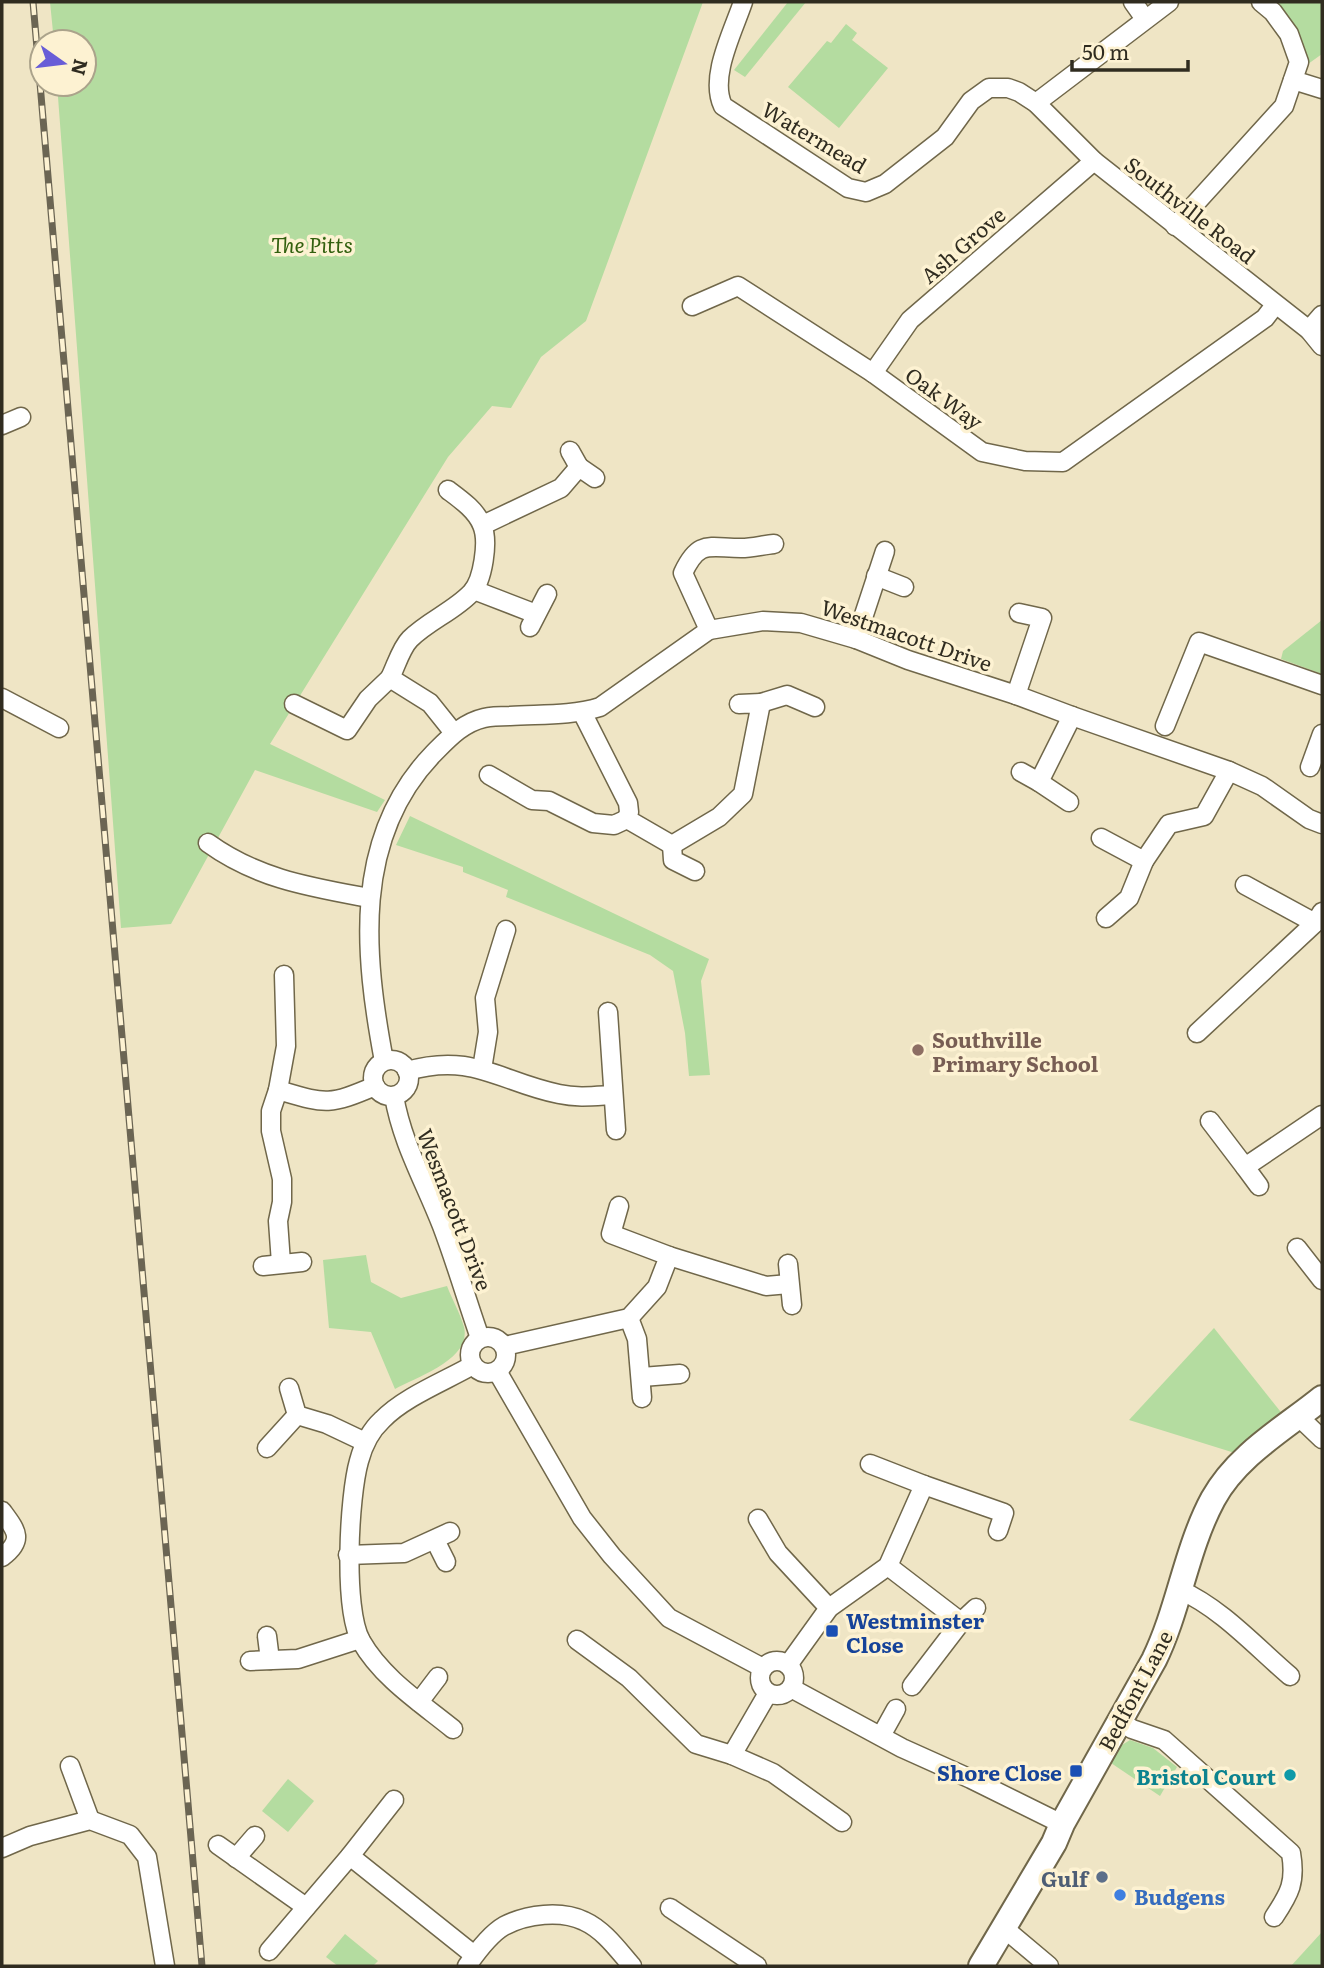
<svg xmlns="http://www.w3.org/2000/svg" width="1324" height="1968" font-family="Literata,serif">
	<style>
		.green { fill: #b4dca0 }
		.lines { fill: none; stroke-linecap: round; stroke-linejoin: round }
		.minor-casing { stroke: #70674a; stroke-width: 21 }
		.secondary-casing { stroke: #70674a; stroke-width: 28 }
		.minor { stroke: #fff; stroke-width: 18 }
		.secondary { stroke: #fff; stroke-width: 24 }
		.rail-casing { stroke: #6b6553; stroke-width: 7 }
		.rail { stroke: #fdf2d2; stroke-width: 4.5; stroke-dasharray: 13; stroke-linecap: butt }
		.education-dot { fill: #8d6e63; stroke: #fdf2d2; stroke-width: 2.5 }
		.transit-dot { fill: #1a4fb4; stroke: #fdf2d2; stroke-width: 2.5 }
		.culture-dot { fill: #0f9aa8; stroke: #fdf2d2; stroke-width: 2.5 }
		.service-dot { fill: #5c6f8a; stroke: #fdf2d2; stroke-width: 2.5 }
		.shop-dot { fill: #3f7fe0; stroke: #fdf2d2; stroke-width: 2.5 }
		.labels { text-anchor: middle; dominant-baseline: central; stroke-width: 7; stroke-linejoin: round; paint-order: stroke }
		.street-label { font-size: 21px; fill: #302c20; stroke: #fdf2d2 }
		.park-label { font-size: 21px; font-style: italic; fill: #32600e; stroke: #fdf2d2 }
		.education-label { font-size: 21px; font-weight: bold; fill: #785e54; stroke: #fdf2d2; text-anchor: start }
		.transit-label { font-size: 21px; font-weight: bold; fill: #164399; stroke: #fdf2d2; text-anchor: start }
		.culture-label { font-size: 21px; font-weight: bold; fill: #0d838f; stroke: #fdf2d2; text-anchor: end }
		.service-label { font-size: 21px; font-weight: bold; fill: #4e5e75; stroke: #fdf2d2; text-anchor: end }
		.shop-label { font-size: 21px; font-weight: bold; fill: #366cbe; stroke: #fdf2d2; text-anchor: start }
	</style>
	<rect width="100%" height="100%" fill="#efe5c5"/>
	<g class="green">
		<path d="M 50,2 L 703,2 L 586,321 L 541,357 L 511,408 L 492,406 L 448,457 L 270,744 L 385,800 L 377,812 L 255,770 L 171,924 L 121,928 L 57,84 L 84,84 L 84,42 L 54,42 Z"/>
		<path d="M 788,2 L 806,2 L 745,77 L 734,70 Z"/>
		<path d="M 1267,2 L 1322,2 L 1322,54 L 1308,64 L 1296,32 Z"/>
		<path d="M 846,24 L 857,33 L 852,40 L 888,68 L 839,128 L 788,87 L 827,41 L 831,43 Z"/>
		<path d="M 1322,620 L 1322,674 L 1281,659 L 1283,651 Z"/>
		<path d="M 410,816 L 709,959 L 701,981 L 710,1075 L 689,1076 L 685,1033 L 673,971 L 650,955 L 506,897 L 508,890 L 463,872 L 463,867 L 396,845 Z"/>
		<path d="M 366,1255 L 371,1282 L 401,1298 L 447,1286 C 452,1299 460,1313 464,1327 C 472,1359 417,1377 395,1389 L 371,1332 L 329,1328 L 323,1260 Z"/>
		<path d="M 1214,1328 L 1284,1416 L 1238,1454 L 1129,1420 Z"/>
		<path d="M 1130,1740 L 1153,1748 L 1177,1767 L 1160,1796 L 1111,1763 L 1122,1745 Z"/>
		<path d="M 288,1779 L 314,1801 L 288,1832 L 262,1811 Z"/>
		<path d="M 1322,1932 L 1322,1966 L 1291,1966 Z"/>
		<path d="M 345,1934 L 378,1961 L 373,1966 L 338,1966 L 326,1957 Z"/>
	</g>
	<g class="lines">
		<defs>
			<g id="minor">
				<path d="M 743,2 C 733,32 709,77 723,106 L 848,188 L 866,192 L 885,184 L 945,137 L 971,101 L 989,88 L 1008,88 L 1019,92 L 1036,103 L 1094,161 L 1309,330 L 1322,346"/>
				<path d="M 1133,2 L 1145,19"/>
				<path d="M 1293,80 L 1322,89"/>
				<path d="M 1036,103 L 1169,2"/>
				<path d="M 1175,226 L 1284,106 L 1299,62 L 1289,34 L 1273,12 L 1261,2"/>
				<path d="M 692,306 L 738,286 L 873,373 L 982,452 L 1025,461 L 1063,462 L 1265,318 L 1275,305"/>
				<path d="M 1309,330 L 1322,315"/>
				<path d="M 873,373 L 910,320 L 1094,161"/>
				<path d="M 2,425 L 21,417"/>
				<path d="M 570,451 L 579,467"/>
				<path d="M 448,490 C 460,499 476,510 482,525 C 489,541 483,581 471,593 C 454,611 428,621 410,639 C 401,648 396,666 390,678 L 430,703 L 454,733"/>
				<path d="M 483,525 L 561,488 L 579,467 L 595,478"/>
				<path d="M 876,576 L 904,587"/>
				<path d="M 474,590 L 536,614"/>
				<path d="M 530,627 L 547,594"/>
				<path d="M 709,630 L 683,573 C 699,539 709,548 741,548 C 752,548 763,545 774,544"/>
				<path d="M 856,639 L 885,551"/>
				<path d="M 1016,695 L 1042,618 L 1019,613"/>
				<path d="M 2,698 L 59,728"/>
				<path d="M 761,703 L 787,695 L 815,707"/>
				<path d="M 294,704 L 347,730 L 368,699 L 390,678"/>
				<path d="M 582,712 L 628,803 L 629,812 L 627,819 L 672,845 L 719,817 L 743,794 L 761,703 L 739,704"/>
				<path d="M 1165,726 L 1199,642 L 1322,685"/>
				<path d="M 1310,767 L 1322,734"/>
				<path d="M 1021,772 L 1039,782 L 1072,716"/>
				<path d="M 489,775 L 532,800 L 549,801 L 593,823 L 614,825 L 627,819"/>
				<path d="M 1039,782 L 1069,802"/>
				<path d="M 1101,838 L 1144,861 L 1169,824 L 1204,816 L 1229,771"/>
				<path d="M 208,843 C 258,879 310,887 369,898"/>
				<path d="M 672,845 L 673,860 L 695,871"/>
				<path d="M 1245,885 L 1315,923"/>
				<path d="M 1106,918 L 1129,898 L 1144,861"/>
				<path d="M 608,1012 L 616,1130"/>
				<path d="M 1197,1033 L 1315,923 L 1322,912"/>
				<circle cx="391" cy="1078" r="18"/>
				<path d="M 384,1061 C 364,955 352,838 433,754 C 448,739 462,723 484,718 C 492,716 502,716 510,716 C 540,714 571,716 600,707 L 709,630 L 763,621 L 801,623 L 856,639 L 908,660 L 1016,695 L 1072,716 L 1229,771 L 1262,786 L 1309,819 L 1322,824"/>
				<path d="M 482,1069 L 488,1032 L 485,998 L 506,930"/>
				<path d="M 407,1071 C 473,1052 500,1082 559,1094 C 577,1098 594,1096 613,1095"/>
				<path d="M 278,1090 L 286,1046 L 284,975"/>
				<path d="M 394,1096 C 402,1143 425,1182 442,1226 C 456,1263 467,1301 480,1338"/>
				<path d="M 1210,1121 L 1245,1167 L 1322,1115"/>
				<path d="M 1245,1167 L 1259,1186"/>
				<path d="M 1297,1248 L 1322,1280"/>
				<path d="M 669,1256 L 766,1286 L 789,1284"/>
				<path d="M 281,1263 L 278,1221 L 282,1202 L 282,1179 L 271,1131 L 271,1111 L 278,1090 C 326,1104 328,1106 375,1086"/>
				<path d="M 788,1264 L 792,1305"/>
				<path d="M 263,1266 L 302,1262"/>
				<path d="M 629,1318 L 637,1339 L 642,1398"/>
				<circle cx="488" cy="1355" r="18"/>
				<path d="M 505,1346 L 629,1318 L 657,1287 L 669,1256 L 611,1234 L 619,1206"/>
				<path d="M 497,1371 L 582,1518 L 612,1556 L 669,1618 L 763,1668"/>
				<path d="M 642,1377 L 680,1374"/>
				<path d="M 289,1388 L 297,1415 L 327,1424 L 365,1442"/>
				<path d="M 1299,1417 L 1322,1439"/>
				<path d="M 267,1448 L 297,1415"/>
				<path d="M 924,1485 L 1004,1513 L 998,1531"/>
				<path d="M 2,1511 C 16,1530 25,1540 2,1557"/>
				<path d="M 758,1519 L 778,1553 L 829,1608"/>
				<path d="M 435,1540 L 446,1562"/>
				<path d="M 348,1555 L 404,1553 L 450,1532"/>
				<path d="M 888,1566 L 961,1622"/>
				<path d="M 1180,1590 C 1221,1608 1256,1647 1290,1676"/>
				<path d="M 267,1636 L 270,1660"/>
				<path d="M 577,1640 L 629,1678 L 696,1744 L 732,1755 L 773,1773 L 842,1822"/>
				<circle cx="777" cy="1678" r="17"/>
				<path d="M 250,1661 L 298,1659 L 360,1639"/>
				<path d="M 788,1665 L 829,1608 L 888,1566 L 924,1485 L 870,1464"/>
				<path d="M 912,1686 L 961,1622 L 976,1608"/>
				<path d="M 791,1688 L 902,1748 L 971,1779 L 1062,1824"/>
				<path d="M 419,1702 L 438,1677"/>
				<path d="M 1119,1721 L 1132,1729 L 1164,1740 L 1291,1853 C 1296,1882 1290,1893 1274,1917"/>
				<path d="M 453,1729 C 421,1703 382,1678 361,1641 C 343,1609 349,1496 359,1461 C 363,1446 370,1431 382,1420 C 404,1397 445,1381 473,1365"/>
				<path d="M 881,1736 L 896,1709"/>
				<path d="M 732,1755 L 768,1693"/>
				<path d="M 70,1766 L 90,1820"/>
				<path d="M 218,1845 L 306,1907"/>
				<path d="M 2,1848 L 30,1836 L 90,1820 L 130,1835 L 147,1857 L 165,1966"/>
				<path d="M 350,1856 L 474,1955"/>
				<path d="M 236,1858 L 255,1836"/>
				<path d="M 670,1908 L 757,1966"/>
				<path d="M 1005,1929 L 1049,1966"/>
				<path d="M 269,1951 L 350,1856 L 394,1800"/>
				<path d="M 467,1966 C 476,1953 490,1934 504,1926 C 527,1914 561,1910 584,1921 C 604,1930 618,1950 632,1966"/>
			</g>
			<path id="secondary" d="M 981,1966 L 1054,1843 L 1062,1824 L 1154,1660 C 1179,1609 1186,1549 1213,1499 C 1237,1455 1285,1428 1322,1398"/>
		</defs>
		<use href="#minor" class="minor-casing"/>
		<use href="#secondary" class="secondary-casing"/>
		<use href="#minor" class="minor"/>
		<use href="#secondary" class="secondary"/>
		<defs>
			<path id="rail" d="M 33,2 L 202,1966"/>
		</defs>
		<use href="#rail" class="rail-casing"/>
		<use href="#rail" class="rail"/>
	</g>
	<circle class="education-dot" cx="918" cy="1050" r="7"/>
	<g class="transit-dot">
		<rect x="825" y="1624" width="14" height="14" rx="3.5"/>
		<rect x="1069" y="1764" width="14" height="14" rx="3.5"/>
	</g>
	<circle class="culture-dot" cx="1290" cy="1775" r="7"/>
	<circle class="service-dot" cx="1102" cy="1877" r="7"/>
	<circle class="shop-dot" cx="1120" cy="1895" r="7"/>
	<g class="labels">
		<g class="street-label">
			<text transform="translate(815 136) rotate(31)">Watermead</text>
			<text transform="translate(1191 209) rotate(38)">Southville Road</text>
			<text transform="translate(962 244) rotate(-41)">Ash Grove</text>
			<text transform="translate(945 397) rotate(36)">Oak Way</text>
			<text transform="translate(907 634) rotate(19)">Westmacott Drive</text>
			<text transform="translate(456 1209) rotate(69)">Wesmacott Drive</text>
			<text transform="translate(1134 1690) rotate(-62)">Bedfont Lane</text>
		</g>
		<g class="park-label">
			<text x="312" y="243">The Pitts</text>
		</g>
		<g class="education-label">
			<text x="932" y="1038">Southville<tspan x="932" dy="24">Primary School</tspan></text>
		</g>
		<g class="transit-label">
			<text x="846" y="1619">Westminster<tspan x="846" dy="24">Close</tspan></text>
			<text x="1062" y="1771" text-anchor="end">Shore Close</text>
		</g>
		<g class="culture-label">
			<text x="1276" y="1775">Bristol Court</text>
		</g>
		<g class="service-label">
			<text x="1088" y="1877">Gulf</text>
		</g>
		<g class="shop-label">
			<text x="1134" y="1895">Budgens</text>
		</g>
	</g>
	<rect width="1324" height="1968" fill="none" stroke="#302c20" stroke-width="7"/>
	<g transform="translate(63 63) rotate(104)"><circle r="33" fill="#fdf2d2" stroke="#aba38b" stroke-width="2"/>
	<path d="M0-5L12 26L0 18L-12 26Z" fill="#685dd7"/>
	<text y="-10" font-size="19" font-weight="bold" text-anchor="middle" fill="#302c20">N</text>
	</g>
	<path d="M1072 60v10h116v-10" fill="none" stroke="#302c20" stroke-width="3.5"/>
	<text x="1082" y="60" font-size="21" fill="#302c20" stroke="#fdf2d2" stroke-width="5" paint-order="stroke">50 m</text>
</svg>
